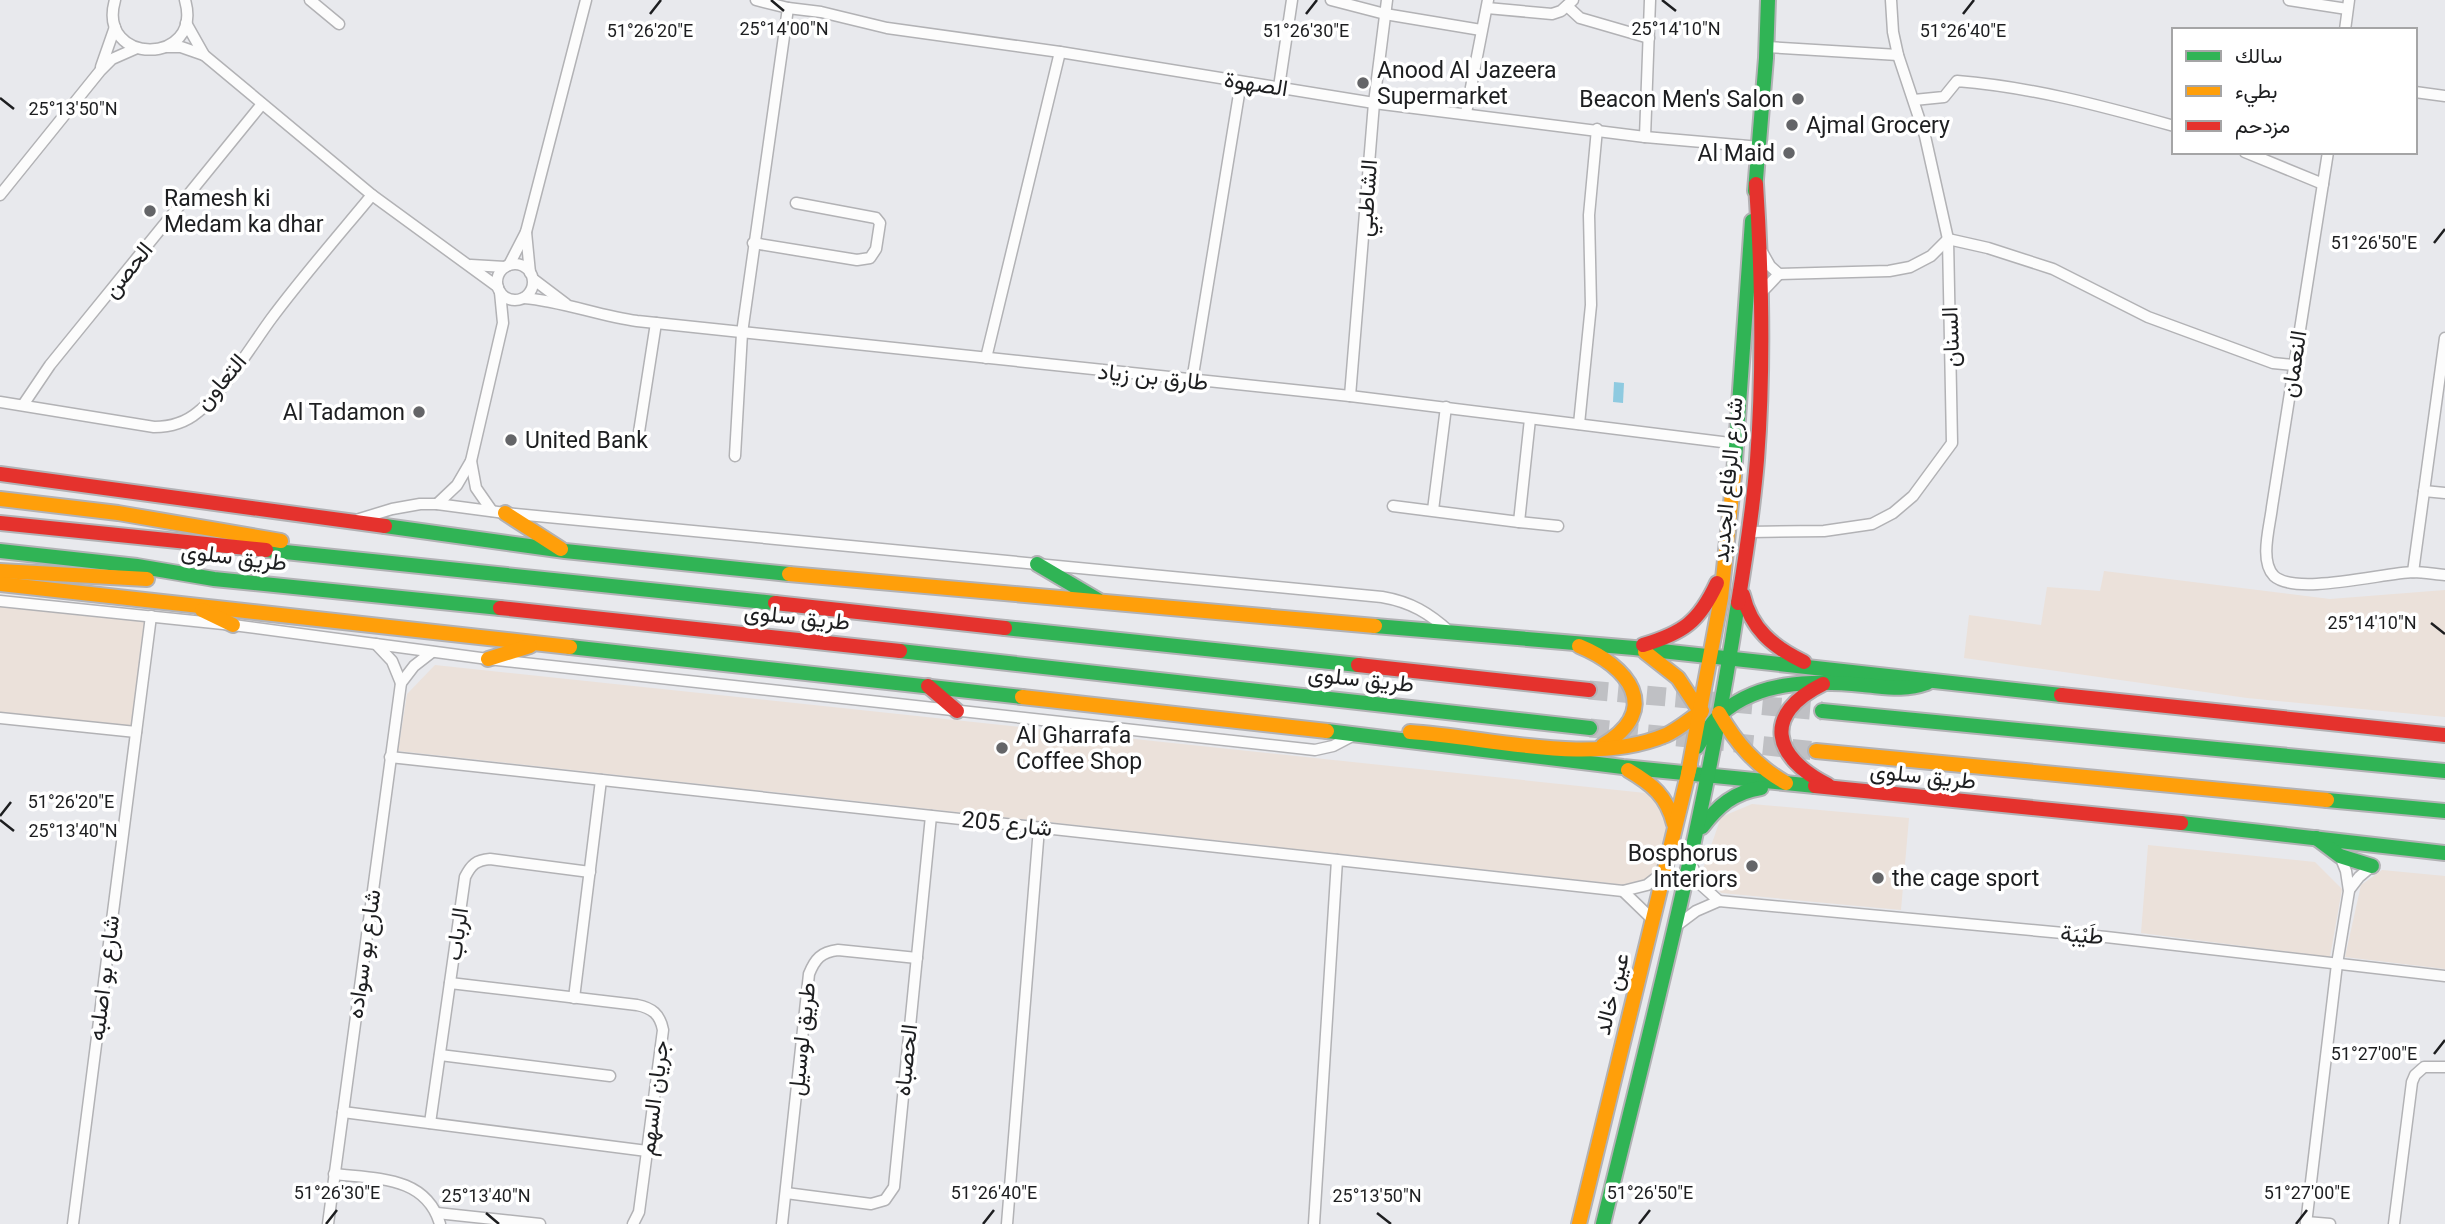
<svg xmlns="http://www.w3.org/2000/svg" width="2445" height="1224" font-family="Roboto,Vazirmatn,sans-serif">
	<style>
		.commercial { fill: #ebe1da }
		.water { fill: #8ecae0 }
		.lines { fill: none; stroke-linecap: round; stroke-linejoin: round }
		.highway-tunnel { stroke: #bfc0c4; stroke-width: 19; stroke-dasharray: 19 10; stroke-linecap: butt }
		.street-casing { stroke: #b2b2b5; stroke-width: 13 }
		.fast-casing { stroke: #b2b2b5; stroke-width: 18 }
		.slow-casing { stroke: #b2b2b5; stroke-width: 18 }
		.jam-casing { stroke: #b2b2b5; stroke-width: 18 }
		.street { stroke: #fcfcfc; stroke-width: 10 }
		.fast { stroke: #30b455; stroke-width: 14 }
		.slow { stroke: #ff9f0a; stroke-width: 14 }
		.jam { stroke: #e5322d; stroke-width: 14 }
		.ticks { fill: none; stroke: #1d1e20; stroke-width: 2.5 }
		.poi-dot { fill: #646568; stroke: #fff; stroke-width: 2.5 }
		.labels { text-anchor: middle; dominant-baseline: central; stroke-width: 7; stroke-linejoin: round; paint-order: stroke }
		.poi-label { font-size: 23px; fill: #1d1e20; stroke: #fff; text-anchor: start }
		.street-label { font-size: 23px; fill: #1d1e20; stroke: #fff }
		.ticks-label { font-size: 18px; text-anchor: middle; fill: #1d1e20; stroke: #fff; stroke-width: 7; stroke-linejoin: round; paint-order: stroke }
	</style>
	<rect width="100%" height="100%" fill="#e8e9ed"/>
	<g class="commercial">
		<path d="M 2104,571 L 2330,599 L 2445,590 L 2445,717 L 2247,698 L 1964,658 L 1969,615 L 2041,625 L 2047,587 L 2100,591 Z"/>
		<path d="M 0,604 L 147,619 L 133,727 L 0,714 Z"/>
		<path d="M 435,665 L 1655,794 L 1669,826 L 1658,867 L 1645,880 L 1626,885 L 398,751 L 407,694 Z"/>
		<path d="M 1752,804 L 1909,818 L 1901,910 L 1721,893 L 1702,872 L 1721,817 Z"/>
		<path d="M 2148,845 L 2315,862 L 2342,889 L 2330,957 L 2141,933 Z"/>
		<path d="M 2382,870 L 2445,876 L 2445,969 L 2345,957 L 2361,885 Z"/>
	</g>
	<path class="water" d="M 1614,382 L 1624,383 L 1623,403 L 1613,402 Z"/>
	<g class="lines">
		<g class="highway-tunnel">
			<path d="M 1589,690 L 1822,711"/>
			<path d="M 1590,728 L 1816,751"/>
		</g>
		<defs>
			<g id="street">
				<path d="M 115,0 C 96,66 204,66 185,0"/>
				<path d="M 310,0 L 339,24"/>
				<path d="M 756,0 L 788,8 L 821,12 L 887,28 L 1060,52 L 1374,103 L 1645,137 L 1760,147"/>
				<path d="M 1331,0 L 1385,14 L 1481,30"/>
				<path d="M 2289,0 L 2347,9"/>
				<path d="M 1567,6 L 1580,18 L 1649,38"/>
				<path d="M 1487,8 L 1552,14 L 1561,11 L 1573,0"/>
				<path d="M 186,23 L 204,55 L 372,195 L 498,287"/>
				<path d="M 2345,30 L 2349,0"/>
				<path d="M 167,47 L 181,47 L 204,55"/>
				<path d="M 1767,47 L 1898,55"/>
				<path d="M 101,67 L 115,27"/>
				<path d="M 1279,87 L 1292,0"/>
				<path d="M 2415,92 L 2445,96"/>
				<path d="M 1914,100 L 1944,97 L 1957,81 C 2032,87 2102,106 2174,126"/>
				<path d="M 1466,113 L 1488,0"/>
				<path d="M 1645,137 L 1650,0"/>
				<path d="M 2245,152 L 2323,184"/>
				<path d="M 2328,152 L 2272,507 C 2270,526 2259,561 2274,576 C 2296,596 2383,573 2413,572 C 2423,572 2434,574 2445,575"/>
				<path d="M 0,195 L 100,71 L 112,59 L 137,48"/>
				<path d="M 526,232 L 530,273"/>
				<path d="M 1948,239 L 1988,248 L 2053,269 L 2148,317 L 2273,363 L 2294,365"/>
				<path d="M 753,243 L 857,260 L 870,258 L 876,249 L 880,223 L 876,218 L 796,203"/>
				<path d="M 1761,250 L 1770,266 L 1779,274 L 1889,271 L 1910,267 L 1931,256 L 1948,239"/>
				<circle cx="515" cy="282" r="18"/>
				<path d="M 471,265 L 505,267"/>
				<path d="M 509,265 L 526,232 L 586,0"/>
				<path d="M 533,279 L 566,304"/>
				<path d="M 1761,293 L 1779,274"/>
				<path d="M 524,298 C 562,301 599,316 637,321 L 1350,396 L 1738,444"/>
				<path d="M 986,358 L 1060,52"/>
				<path d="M 1192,381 L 1241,82"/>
				<path d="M 1350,396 L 1374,103 L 1387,0"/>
				<path d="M 0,402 L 154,427 C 171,427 185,423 198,412 C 222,394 252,345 271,319 C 303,276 338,236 372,195"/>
				<path d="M 23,405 L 50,365 L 262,104"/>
				<path d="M 1579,424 L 1591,305 L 1589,215 L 1597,129"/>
				<path d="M 639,432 L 656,323"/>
				<path d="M 735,456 L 742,333 L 788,8"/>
				<path d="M 471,461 L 476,488 L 492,511"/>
				<path d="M 2424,491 L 2445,493"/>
				<path d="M 437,504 L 457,485 L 471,461 L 503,323 L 500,292"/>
				<path d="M 1393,506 L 1519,522 L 1530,419"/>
				<path d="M 1433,510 L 1446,407"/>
				<path d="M 356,520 L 392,509 L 420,504 L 437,504 L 505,513 L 1382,597 C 1411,602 1429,613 1450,632"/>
				<path d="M 1519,522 L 1558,526"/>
				<path d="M 1750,532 L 1824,531 L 1872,524 L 1893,513 L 1913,496 L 1952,443 L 1948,239 L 1925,136 L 1898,55 L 1893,32 L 1891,0"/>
				<path d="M 2413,572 L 2445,338"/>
				<path d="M 0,601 L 233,625 L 488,659 L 1315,750 L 1333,746 L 1356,734"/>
				<path d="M 376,644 L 392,661 L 401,683"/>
				<path d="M 0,718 L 136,732"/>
				<path d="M 390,757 L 1623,891 L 1647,885 L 1665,871"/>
				<path d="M 1691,863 L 1700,884 L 1719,901"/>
				<path d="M 2349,890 L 2359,877 L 2372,866"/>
				<path d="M 1623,891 L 1653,920"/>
				<path d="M 1676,926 L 1696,911 L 1719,901 L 2106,937 L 2445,976"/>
				<path d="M 450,983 L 637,1005 C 652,1008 660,1014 663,1030 L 639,1212 L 633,1224"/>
				<path d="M 574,998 L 601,780"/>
				<path d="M 440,1055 L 610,1076"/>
				<path d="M 343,1112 L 647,1151"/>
				<path d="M 430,1123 L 465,877 C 471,865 476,860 490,859 L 590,872"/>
				<path d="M 334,1174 C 377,1179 426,1176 440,1224"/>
				<path d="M 786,1193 L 871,1204 L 885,1200 L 894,1187 L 931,816"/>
				<path d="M 437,1213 L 540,1224"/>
				<path d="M 2306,1222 L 2330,1224"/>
				<path d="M 73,1224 L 151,616"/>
				<path d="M 328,1224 L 401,683 L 414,666 L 432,652"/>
				<path d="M 782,1224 L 809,974 C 815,959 821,952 838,950 L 917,958"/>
				<path d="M 1007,1224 L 1039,828"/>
				<path d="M 1314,1224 L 1337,860"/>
				<path d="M 2306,1224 L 2337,964 L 2349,891 L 2346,871 L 2340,856"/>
				<path d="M 2394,1224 L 2412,1082 L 2415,1075 L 2424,1067 L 2445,1067"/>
			</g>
			<g id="fast">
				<path d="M 1755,191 L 1766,58 L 1768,0"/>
				<path d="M 1734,475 L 1752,221"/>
				<path d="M 385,526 L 565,551 L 789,574"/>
				<path d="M 266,550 L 775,603"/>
				<path d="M 0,551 L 137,566 L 214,579 L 500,608"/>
				<path d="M 1037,564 L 1098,600"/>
				<path d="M 1375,626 L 1634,648 L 2061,695"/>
				<path d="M 1005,628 L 1358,665"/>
				<path d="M 570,647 L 1022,697"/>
				<path d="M 900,651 L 1590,728"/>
				<path d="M 1822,711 L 2445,771"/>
				<path d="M 1327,731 L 1623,767 L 1815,786"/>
				<path d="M 1697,747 C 1703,738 1708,728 1715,720 C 1752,680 1813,680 1863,685 C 1887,687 1904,691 1927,683"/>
				<path d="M 2327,800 L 2445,811"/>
				<path d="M 2181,823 L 2445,853"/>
				<path d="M 1702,827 C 1718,806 1734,792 1761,788"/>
				<path d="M 2316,838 L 2340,856 L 2372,866"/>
				<path d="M 1603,1224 C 1653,1018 1707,813 1738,603"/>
			</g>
			<g id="slow">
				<path d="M 0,499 L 118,513 L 281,541"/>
				<path d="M 505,513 L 561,549"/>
				<path d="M 0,571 L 147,579"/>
				<path d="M 789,574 L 1375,626"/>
				<path d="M 0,584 L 570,647"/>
				<path d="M 202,610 L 233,625"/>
				<path d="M 1579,646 C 1628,666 1663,709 1603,745"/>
				<path d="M 1645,652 L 1678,678 L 1701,713"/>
				<path d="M 488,659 L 530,646"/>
				<path d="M 1022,697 L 1327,731"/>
				<path d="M 1719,713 C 1736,743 1756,766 1786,783"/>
				<path d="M 1410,732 C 1490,737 1590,767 1666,735 C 1679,729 1690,719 1702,711"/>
				<path d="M 1816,751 L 2327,800"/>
				<path d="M 1628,770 C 1652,784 1667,796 1674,824"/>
				<path d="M 1688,774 L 1721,598 L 1734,475"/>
				<path d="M 1579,1224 L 1690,766"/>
			</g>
			<g id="jam">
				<path d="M 0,474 L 385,526"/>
				<path d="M 0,523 L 266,550"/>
				<path d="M 1743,595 C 1751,629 1773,647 1804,662"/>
				<path d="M 775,603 L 1005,628"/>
				<path d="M 1738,603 C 1746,555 1753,508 1757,460 C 1764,368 1762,276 1756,184"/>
				<path d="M 500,608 L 900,651"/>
				<path d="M 1643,645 C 1683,633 1699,622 1717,583"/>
				<path d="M 1358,665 L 1589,690"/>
				<path d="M 1823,684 C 1762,714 1772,757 1828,785"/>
				<path d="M 928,686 L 957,711"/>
				<path d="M 2061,695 L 2445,735"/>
				<path d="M 1815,786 L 2181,823"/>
			</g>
		</defs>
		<use href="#street" class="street-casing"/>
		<use href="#fast" class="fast-casing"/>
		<use href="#slow" class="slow-casing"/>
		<use href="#jam" class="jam-casing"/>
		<use href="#street" class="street"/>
		<use href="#fast" class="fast"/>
		<use href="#slow" class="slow"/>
		<use href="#jam" class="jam"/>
	</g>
	<path class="ticks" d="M 771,0 L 784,11M 1662,0 L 1676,11M 650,14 L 661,0M 1306,14 L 1317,0M 1963,14 L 1974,0M 0,98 L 14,109M 2434,243 L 2445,229M 2431,623 L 2445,634M 0,816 L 11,802M 0,820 L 14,831M 2434,1054 L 2445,1040M 486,1213 L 499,1224M 1377,1213 L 1391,1224M 326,1224 L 337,1210M 983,1224 L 994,1210M 1639,1224 L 1650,1210M 2296,1224 L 2307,1210"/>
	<g class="poi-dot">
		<circle cx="1363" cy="83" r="7"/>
		<circle cx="1798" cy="99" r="7"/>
		<circle cx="1792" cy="125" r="7"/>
		<circle cx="1789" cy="153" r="7"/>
		<circle cx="150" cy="211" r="7"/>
		<circle cx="419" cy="412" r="7"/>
		<circle cx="511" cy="440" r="7"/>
		<circle cx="1002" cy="748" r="7"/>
		<circle cx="1752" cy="866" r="7"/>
		<circle cx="1878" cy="878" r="7"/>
	</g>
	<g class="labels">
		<g class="poi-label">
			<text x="1377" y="70">Anood Al Jazeera<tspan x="1377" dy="26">Supermarket</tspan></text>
			<text x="1784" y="99" text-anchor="end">Beacon Men's Salon</text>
			<text x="1806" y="125">Ajmal Grocery</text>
			<text x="1775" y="153" text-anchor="end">Al Maid</text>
			<text x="164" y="198">Ramesh ki<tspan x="164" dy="26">Medam ka dhar</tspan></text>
			<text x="405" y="412" text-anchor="end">Al Tadamon</text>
			<text x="525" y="440">United Bank</text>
			<text x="1016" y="735">Al Gharrafa<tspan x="1016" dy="26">Coffee Shop</tspan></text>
			<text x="1738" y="853" text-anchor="end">Bosphorus<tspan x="1738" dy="26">Interiors</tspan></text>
			<text x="1892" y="878">the cage sport</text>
		</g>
		<g class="street-label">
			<text transform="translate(1256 84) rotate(9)">الصهوة</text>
			<text transform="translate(1367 198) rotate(-86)">الشاطبي</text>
			<text transform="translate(128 270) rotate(-51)">الحصن</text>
			<text transform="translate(1951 337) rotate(-92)">السنان</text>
			<text transform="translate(2294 364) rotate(-81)">النعمان</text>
			<text transform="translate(1153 377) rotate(6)">طارق بن زياد</text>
			<text transform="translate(221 382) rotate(-50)">التعاون</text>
			<text transform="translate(1728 480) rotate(-85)">شارع الرفاع الجديد</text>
			<text transform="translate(234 557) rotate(7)">طريق سلوى</text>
			<text transform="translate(797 617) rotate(6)">طريق سلوى</text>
			<text transform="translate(1361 679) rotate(6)">طريق سلوى</text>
			<text transform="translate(1923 776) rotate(6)">طريق سلوى</text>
			<text transform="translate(1007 824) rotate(6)">شارع 205</text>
			<text transform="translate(457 934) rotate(-82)">الرباب</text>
			<text transform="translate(2082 935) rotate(5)">طَيْبَة</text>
			<text transform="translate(364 954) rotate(-82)">شارع بو سواده</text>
			<text transform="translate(104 978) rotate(-83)">شارع بو اصلبه</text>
			<text transform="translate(1612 994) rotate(-76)">عين خالد</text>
			<text transform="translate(802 1039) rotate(-84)">طريق لوسيل</text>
			<text transform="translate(906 1060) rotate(-84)">الحصباه</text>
			<text transform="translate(654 1098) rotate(-83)">جريان السهم</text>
		</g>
	</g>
	<g class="ticks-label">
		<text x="784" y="35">25°14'00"N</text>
		<text x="1676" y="35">25°14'10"N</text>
		<text x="650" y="37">51°26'20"E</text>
		<text x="1306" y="37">51°26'30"E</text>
		<text x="1963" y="37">51°26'40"E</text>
		<text x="73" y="115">25°13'50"N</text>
		<text x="2374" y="249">51°26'50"E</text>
		<text x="2372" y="629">25°14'10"N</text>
		<text x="71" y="808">51°26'20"E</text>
		<text x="73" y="837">25°13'40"N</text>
		<text x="2374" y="1060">51°27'00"E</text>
		<text x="337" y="1199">51°26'30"E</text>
		<text x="994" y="1199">51°26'40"E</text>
		<text x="1650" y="1199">51°26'50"E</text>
		<text x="2307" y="1199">51°27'00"E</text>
		<text x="486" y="1202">25°13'40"N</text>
		<text x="1377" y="1202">25°13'50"N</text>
	</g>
	<rect x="2172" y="28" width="245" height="126" fill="#ffffff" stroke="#a5a5a6" stroke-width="2"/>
	<rect x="2186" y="51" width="35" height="10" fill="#30b455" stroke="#a5a5a6" stroke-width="2"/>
	<text x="2235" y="63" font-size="21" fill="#1d1e20">سالك</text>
	<rect x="2186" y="86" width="35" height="10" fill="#ff9f0a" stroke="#a5a5a6" stroke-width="2"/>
	<text x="2235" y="98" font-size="21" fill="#1d1e20">بطيء</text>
	<rect x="2186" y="121" width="35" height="10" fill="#e5322d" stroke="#a5a5a6" stroke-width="2"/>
	<text x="2235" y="133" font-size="21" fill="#1d1e20">مزدحم</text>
</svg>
